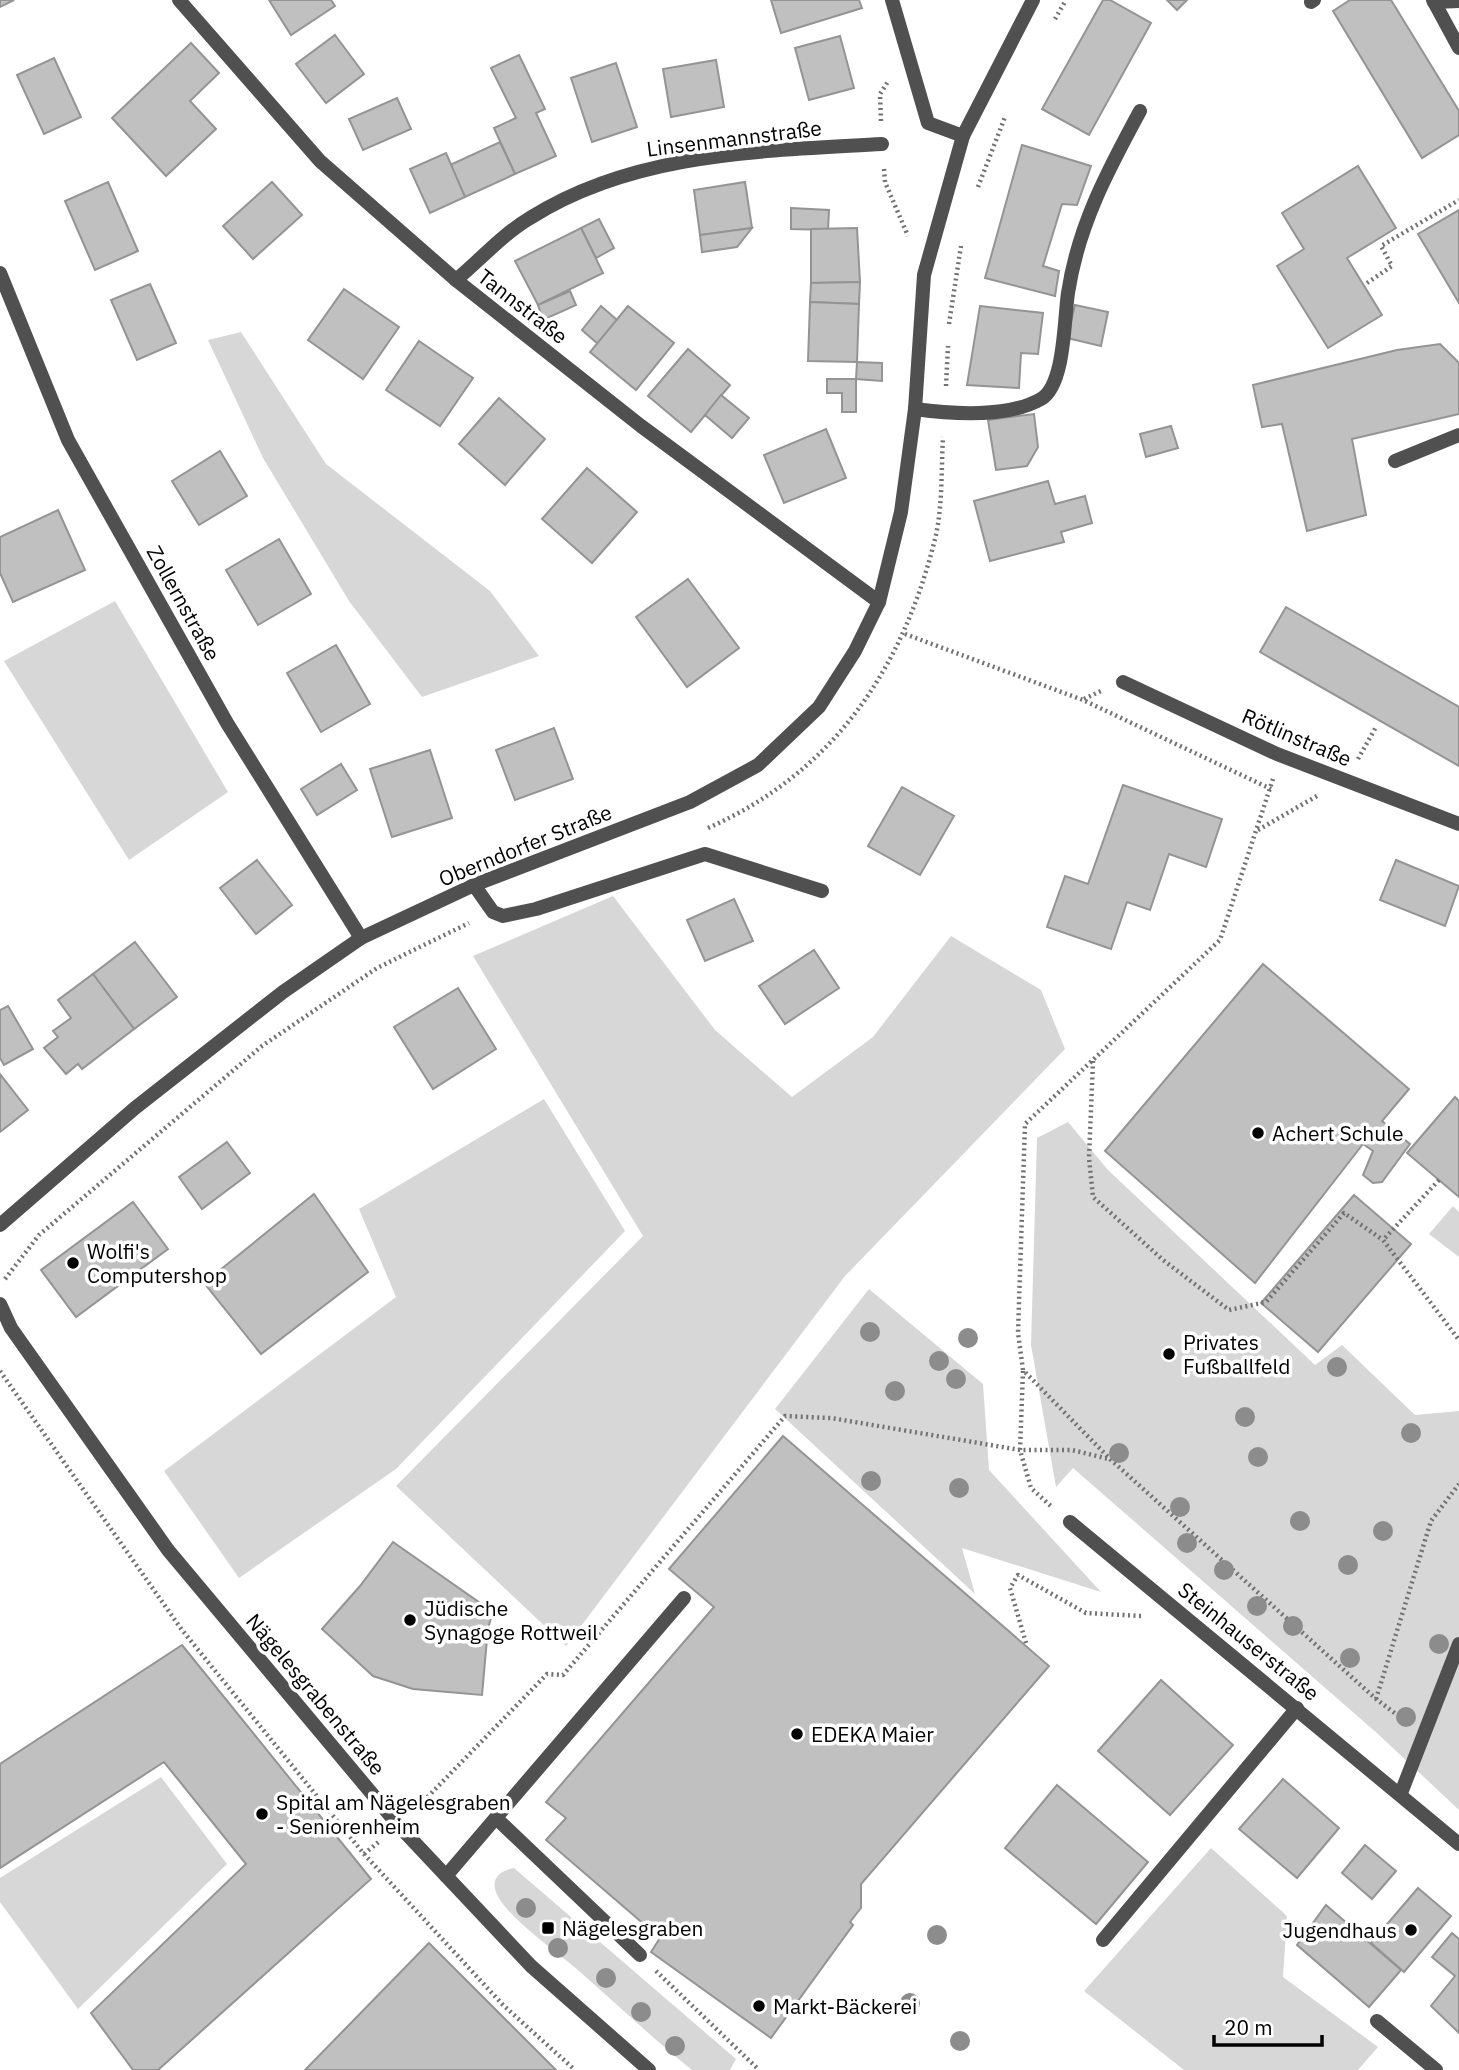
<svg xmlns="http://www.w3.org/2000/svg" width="1459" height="2070" font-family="'IBM Plex Sans',sans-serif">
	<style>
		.green { fill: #d7d7d7 }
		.building { fill: #c0c0c0; stroke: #949494; stroke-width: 2 }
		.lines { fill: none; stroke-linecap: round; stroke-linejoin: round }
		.path { stroke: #727272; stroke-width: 4.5; stroke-dasharray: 2 3.5; stroke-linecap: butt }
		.service { stroke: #505050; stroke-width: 14 }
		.minor { stroke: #505050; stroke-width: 14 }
		.tertiary { stroke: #505050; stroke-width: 14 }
		.tree { fill: #8c8c8c }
		.poi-dot { fill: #000; stroke: #fff; stroke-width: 2.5 }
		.labels { text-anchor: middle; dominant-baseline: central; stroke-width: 7; stroke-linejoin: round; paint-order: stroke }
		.street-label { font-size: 21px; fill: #000; stroke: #fff }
		.poi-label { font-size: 21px; fill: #000; stroke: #fff; text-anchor: start }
	</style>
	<rect width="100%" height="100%" fill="#fff"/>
	<g class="green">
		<path d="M 241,332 L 326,464 L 490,591 L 539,656 L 422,697 L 349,601 L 263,458 L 208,340 Z"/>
		<path d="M 115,601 L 228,792 L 129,860 L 4,661 Z"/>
		<path d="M 613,896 L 715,1030 L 792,1097 L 873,1037 L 951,936 L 1041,990 L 1065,1049 L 845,1276 L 566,1646 L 396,1486 L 643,1236 L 473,956 Z"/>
		<path d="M 544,1099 L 625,1231 L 396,1469 L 239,1578 L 164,1471 L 396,1297 L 359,1209 Z"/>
		<path d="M 1068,1122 L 1108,1170 L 1315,1365 L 1342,1345 L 1415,1415 L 1459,1411 L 1459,1810 L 1378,1734 L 1073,1468 L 1056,1487 L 1031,1345 L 1037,1138 Z"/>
		<path d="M 1453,1206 L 1459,1212 L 1459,1257 L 1429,1234 Z"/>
		<path d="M 869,1289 L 983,1384 L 989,1470 L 1101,1592 L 962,1548 L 975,1594 L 775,1409 Z"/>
		<path d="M 161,1777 L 227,1864 L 78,2009 L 0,1902 L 0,1878 Z"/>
		<path d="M 1211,1848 L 1287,1916 L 1283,1977 L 1378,2047 L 1358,2070 L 1184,2070 L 1084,1991 Z"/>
		<path d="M 514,1868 L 736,2059 L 730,2070 L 692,2070 C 653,2039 617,2004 579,1971 C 559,1953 500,1913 495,1889 C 492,1876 503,1870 514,1868 Z"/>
	</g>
	<g class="building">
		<path d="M 0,0 L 14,0 L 0,7 Z"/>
		<path d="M 269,0 L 331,0 L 335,6 L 291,35 Z"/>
		<path d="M 771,0 L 859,0 L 862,8 L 781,33 Z"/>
		<path d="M 1103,0 L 1110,0 L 1151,23 L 1089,135 L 1042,109 Z"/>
		<path d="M 1167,0 L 1187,0 L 1177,10 Z"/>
		<path d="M 1350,0 L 1391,0 L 1459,111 L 1459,135 L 1422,158 L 1333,11 Z"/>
		<path d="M 335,35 L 364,74 L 326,103 L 296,64 Z"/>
		<path d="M 840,36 L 854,88 L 809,100 L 795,48 Z"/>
		<path d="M 191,43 L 219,73 L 190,101 L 216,129 L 166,176 L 112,118 Z"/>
		<path d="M 519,55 L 545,109 L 536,113 L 556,156 L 515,174 L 494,128 L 516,118 L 491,68 Z"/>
		<path d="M 54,58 L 81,117 L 44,134 L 17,75 Z"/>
		<path d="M 716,60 L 724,107 L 671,117 L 663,69 Z"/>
		<path d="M 616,63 L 637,127 L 592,142 L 571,78 Z"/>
		<path d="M 397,98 L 411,129 L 363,150 L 349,119 Z"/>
		<path d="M 500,142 L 515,174 L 465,197 L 450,165 Z"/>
		<path d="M 1022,145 L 1091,166 L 1077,205 L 1062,204 L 1043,266 L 1059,271 L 1055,296 L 985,278 Z"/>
		<path d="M 446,153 L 465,197 L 430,213 L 410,169 Z"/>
		<path d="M 1358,166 L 1396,228 L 1347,258 L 1382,315 L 1328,348 L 1277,266 L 1304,249 L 1282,213 Z"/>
		<path d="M 108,182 L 138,251 L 95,270 L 65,201 Z"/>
		<path d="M 272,182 L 302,215 L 253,259 L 223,226 Z"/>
		<path d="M 745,182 L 752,228 L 700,235 L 694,190 Z"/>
		<path d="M 791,208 L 829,210 L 828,230 L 791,229 Z"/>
		<path d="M 1459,210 L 1459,303 L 1418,234 Z"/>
		<path d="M 599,219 L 614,248 L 596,258 L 581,228 Z"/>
		<path d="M 581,228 L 603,273 L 538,305 L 515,261 Z"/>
		<path d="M 752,228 L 737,247 L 702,252 L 700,235 Z"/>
		<path d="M 857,228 L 860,282 L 811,283 L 811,229 Z"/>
		<path d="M 860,282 L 859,304 L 810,302 L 811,283 Z"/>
		<path d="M 150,284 L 176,343 L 137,360 L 111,300 Z"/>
		<path d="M 344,289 L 399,327 L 363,379 L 308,340 Z"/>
		<path d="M 570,291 L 576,305 L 543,320 L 538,305 Z"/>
		<path d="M 810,302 L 859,304 L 857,362 L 808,361 Z"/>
		<path d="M 1075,305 L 1108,312 L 1101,346 L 1067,338 Z"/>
		<path d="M 601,306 L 617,320 L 598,344 L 582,330 Z"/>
		<path d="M 628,306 L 674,343 L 636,390 L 590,352 Z"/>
		<path d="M 980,306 L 1043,313 L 1038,354 L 1021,353 L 1019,388 L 967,385 Z"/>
		<path d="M 419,341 L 473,378 L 440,426 L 386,390 Z"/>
		<path d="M 1440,344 L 1459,363 L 1459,414 L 1352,439 L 1366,515 L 1307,531 L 1282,424 L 1262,427 L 1253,385 L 1397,350 Z"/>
		<path d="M 688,349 L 730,385 L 691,432 L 648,396 Z"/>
		<path d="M 857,362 L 882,363 L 882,381 L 856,379 Z"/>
		<path d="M 827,379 L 856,379 L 856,412 L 842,412 L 842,393 L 827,393 Z"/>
		<path d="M 721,395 L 749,418 L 732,438 L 705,415 Z"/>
		<path d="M 499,398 L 545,439 L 505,485 L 459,444 Z"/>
		<path d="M 1034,414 L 1038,447 L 1027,466 L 996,470 L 988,420 Z"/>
		<path d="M 1171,426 L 1178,448 L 1146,457 L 1140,434 Z"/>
		<path d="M 826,429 L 846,478 L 784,503 L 764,455 Z"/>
		<path d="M 220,451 L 247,496 L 199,525 L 172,481 Z"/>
		<path d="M 587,468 L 637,512 L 592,563 L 542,519 Z"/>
		<path d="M 1048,481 L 1055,504 L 1085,496 L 1092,523 L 1061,532 L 1064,542 L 990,561 L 974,501 Z"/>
		<path d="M 58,510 L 85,570 L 13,602 L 0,573 L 0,537 Z"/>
		<path d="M 279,539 L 311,594 L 258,625 L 226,570 Z"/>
		<path d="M 688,579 L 739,648 L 687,687 L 636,617 Z"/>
		<path d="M 1286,607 L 1459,707 L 1459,766 L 1260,652 Z"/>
		<path d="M 336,645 L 370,704 L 321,732 L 287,673 Z"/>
		<path d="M 554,728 L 573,779 L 515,800 L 496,750 Z"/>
		<path d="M 430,750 L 452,818 L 392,837 L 370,769 Z"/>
		<path d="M 341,764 L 357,790 L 317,815 L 301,789 Z"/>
		<path d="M 1123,785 L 1222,819 L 1206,867 L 1169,854 L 1150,910 L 1127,902 L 1111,949 L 1047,927 L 1065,876 L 1088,884 Z"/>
		<path d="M 902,787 L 954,816 L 920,875 L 868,846 Z"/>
		<path d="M 257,860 L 292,905 L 256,934 L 220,888 Z"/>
		<path d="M 1396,860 L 1459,886 L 1445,926 L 1380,900 Z"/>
		<path d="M 734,899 L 753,941 L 705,961 L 687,920 Z"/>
		<path d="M 135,942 L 177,997 L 134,1029 L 93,974 Z"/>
		<path d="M 814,950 L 839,988 L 785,1024 L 759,986 Z"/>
		<path d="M 1263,964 L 1409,1089 L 1382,1121 L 1410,1144 L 1382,1182 L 1373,1183 L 1363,1175 L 1373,1151 L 1363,1144 L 1255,1283 L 1105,1151 Z"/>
		<path d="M 93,974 L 134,1029 L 82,1069 L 78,1064 L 66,1074 L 44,1048 L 58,1037 L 53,1031 L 71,1018 L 58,1000 Z"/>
		<path d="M 458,988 L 496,1049 L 433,1089 L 394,1027 Z"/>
		<path d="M 8,1006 L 33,1049 L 4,1065 L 0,1058 L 0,1010 Z"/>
		<path d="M 0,1074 L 28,1110 L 0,1132 Z"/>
		<path d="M 1455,1097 L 1459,1101 L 1459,1197 L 1407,1153 Z"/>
		<path d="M 227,1142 L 250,1173 L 202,1209 L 179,1177 Z"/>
		<path d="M 314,1194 L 368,1272 L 261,1354 L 204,1283 Z"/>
		<path d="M 1354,1195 L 1411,1244 L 1318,1352 L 1261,1303 Z"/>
		<path d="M 133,1202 L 168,1249 L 76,1317 L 41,1270 Z"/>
		<path d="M 783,1436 L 1049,1666 L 861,1884 L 861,1908 L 850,1922 L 853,1925 L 771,2038 L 651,1952 L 660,1938 L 546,1840 L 566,1818 L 546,1802 L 714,1607 L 669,1569 Z"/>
		<path d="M 393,1542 L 493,1612 L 488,1628 L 482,1695 L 413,1689 L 373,1676 L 322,1629 L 360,1586 Z"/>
		<path d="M 182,1645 L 371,1879 L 158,2070 L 133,2070 L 91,2013 L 246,1864 L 164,1762 L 0,1868 L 0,1764 Z"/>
		<path d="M 1161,1680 L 1233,1745 L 1170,1815 L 1098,1751 Z"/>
		<path d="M 1283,1779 L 1339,1828 L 1297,1878 L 1239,1829 Z"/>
		<path d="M 1057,1785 L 1148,1862 L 1096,1924 L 1005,1848 Z"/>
		<path d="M 1365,1845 L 1396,1871 L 1372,1899 L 1342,1873 Z"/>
		<path d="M 1418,1888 L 1451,1916 L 1404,1972 L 1371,1943 Z"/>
		<path d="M 1326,1905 L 1401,1970 L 1369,2007 L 1297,1945 Z"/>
		<path d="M 1452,1933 L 1459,1939 L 1459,2033 L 1431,2006 L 1455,1976 L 1432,1957 Z"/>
		<path d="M 429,1943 L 556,2070 L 305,2070 Z"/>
	</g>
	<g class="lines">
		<g class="path">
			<path d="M 1055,19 L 1066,0"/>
			<path d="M 881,121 L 880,94 L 889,80"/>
			<path d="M 884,169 L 885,182 L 908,236"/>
			<path d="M 978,187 L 1005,117"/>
			<path d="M 1367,283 L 1392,266 L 1381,246 L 1459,200"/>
			<path d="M 949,324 L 961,246"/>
			<path d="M 946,386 L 948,346"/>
			<path d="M 905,634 L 1083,700 L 1271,789"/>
			<path d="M 1084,699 L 1101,691"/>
			<path d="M 1358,759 L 1376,727"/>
			<path d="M 1273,779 L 1220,940 L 1025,1124 L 1018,1333 L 1023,1370 L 1110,1459 L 1376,1699 L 1404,1720"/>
			<path d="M 708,828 C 832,773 901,672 934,543 C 943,510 941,471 943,437"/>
			<path d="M 1258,830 L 1317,796"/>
			<path d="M 1093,1061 L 1089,1158 L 1093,1197 L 1163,1260 L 1229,1310 L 1266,1302 L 1344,1213 L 1383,1240"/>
			<path d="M 1439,1180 L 1383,1240 L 1459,1340"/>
			<path d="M 5,1279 L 39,1235 L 262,1046 L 377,968 L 469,923"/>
			<path d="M 0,1371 L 182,1630 L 364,1854 L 503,2005 L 575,2070"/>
			<path d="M 1023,1371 L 1020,1450 L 1031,1488 L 1053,1508"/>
			<path d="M 1026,1643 L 1010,1588 L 1018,1575 L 1086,1613 L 1141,1616"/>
			<path d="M 1376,1699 L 1431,1521 L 1459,1484"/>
			<path d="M 416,1809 L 547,1674 L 563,1675 L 785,1416 L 831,1418 L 1020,1450 L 1072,1450 L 1109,1459"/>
			<path d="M 364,1854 L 381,1840"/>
			<path d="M 656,1971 L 757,2068"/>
		</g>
		<g class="service">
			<path d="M 1311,2 L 1314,0"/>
			<path d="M 915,409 C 951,414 1008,418 1041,399 C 1065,385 1064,319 1068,293 C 1078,226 1108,170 1140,111"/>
			<path d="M 1395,461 L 1459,435"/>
			<path d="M 474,885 L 493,912 L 503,916 L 536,909 L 705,854 L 822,891"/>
			<path d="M 496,1818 L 640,1955"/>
			<path d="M 446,1876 L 684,1598"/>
			<path d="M 1103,1940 L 1297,1708"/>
			<path d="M 1377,2021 L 1436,2070"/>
		</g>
		<g class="minor">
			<path d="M 179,0 L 320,161 L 456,280 L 641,426 L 879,602"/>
			<path d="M 892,0 L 928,123 L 963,136"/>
			<path d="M 1433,0 L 1459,48"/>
			<path d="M 1434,2 L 1459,1"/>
			<path d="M 0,273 L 68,440 L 227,723 L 361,938"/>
			<path d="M 456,280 C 480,260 503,234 530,218 C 634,152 763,151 882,144"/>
			<path d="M 1123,682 L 1277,754 L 1459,824"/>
			<path d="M 1070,1522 L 1459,1844"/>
			<path d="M 1401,1793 L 1459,1644"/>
		</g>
		<g class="tertiary">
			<path d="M 0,1225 L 135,1108 L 283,992 L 361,938 L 474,885 L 690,802 L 758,765 L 819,707 L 855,651 L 879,602 L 901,512 L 915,409 L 924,275 L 963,136 L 1033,0"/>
			<path d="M 0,1304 L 11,1328 L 168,1550 L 399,1826 L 531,1966 L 649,2070"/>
		</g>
	</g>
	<g class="tree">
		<circle cx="870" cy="1332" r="10"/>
		<circle cx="968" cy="1338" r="10"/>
		<circle cx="939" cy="1361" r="10"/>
		<circle cx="1337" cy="1367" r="10"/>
		<circle cx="956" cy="1379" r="10"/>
		<circle cx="895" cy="1391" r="10"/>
		<circle cx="1245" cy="1417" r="10"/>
		<circle cx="1411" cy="1433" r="10"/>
		<circle cx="1119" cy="1453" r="10"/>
		<circle cx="1258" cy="1457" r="10"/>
		<circle cx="871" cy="1481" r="10"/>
		<circle cx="959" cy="1488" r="10"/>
		<circle cx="1180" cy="1507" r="10"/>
		<circle cx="1300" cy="1521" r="10"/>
		<circle cx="1383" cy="1531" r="10"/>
		<circle cx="1187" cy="1543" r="10"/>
		<circle cx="1348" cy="1565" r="10"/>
		<circle cx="1224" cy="1570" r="10"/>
		<circle cx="1257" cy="1606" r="10"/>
		<circle cx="1293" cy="1626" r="10"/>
		<circle cx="1439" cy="1644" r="10"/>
		<circle cx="1350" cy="1658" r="10"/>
		<circle cx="1406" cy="1717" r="10"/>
		<circle cx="526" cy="1908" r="10"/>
		<circle cx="937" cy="1935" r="10"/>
		<circle cx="558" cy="1948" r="10"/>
		<circle cx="606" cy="1978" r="10"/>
		<circle cx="910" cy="2003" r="10"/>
		<circle cx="641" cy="2012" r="10"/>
		<circle cx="960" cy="2041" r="10"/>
		<circle cx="675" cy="2046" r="10"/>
	</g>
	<g class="poi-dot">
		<circle cx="1258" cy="1133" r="7"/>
		<circle cx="73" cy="1263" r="7"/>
		<circle cx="1169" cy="1354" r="7"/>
		<circle cx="410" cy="1620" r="7"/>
		<circle cx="797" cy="1734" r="7"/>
		<circle cx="262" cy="1814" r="7"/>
		<rect x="541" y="1921" width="14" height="14" rx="3.5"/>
		<circle cx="1411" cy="1930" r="7"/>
		<circle cx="759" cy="2006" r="7"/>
	</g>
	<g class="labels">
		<g class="street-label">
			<text transform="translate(734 138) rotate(-7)">Linsenmannstraße</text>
			<text transform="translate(523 306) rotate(38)">Tannstraße</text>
			<text transform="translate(184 603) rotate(61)">Zollernstraße</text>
			<text transform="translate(1297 737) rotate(23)">Rötlinstraße</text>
			<text transform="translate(525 845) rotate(-22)">Oberndorfer Straße</text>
			<text transform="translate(1249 1641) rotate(39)">Steinhauserstraße</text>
			<text transform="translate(316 1694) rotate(50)">Nägelesgrabenstraße</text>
		</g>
		<g class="poi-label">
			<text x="1272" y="1133">Achert Schule</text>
			<text x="87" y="1251">Wolfi's<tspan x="87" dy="24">Computershop</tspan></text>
			<text x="1183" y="1342">Privates<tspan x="1183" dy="24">Fußballfeld</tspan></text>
			<text x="424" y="1608">Jüdische<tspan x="424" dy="24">Synagoge Rottweil</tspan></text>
			<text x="811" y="1734">EDEKA Maier</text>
			<text x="276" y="1802">Spital am Nägelesgraben<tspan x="276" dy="24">- Seniorenheim</tspan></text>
			<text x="562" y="1928">Nägelesgraben</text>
			<text x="1397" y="1930" text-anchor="end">Jugendhaus</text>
			<text x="773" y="2006">Markt-Bäckerei</text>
		</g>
	</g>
	<path d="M1214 2035v10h108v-10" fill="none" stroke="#000000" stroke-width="3.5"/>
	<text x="1224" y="2035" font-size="21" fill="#000000" stroke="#ffffff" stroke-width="5" paint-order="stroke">20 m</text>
</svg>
